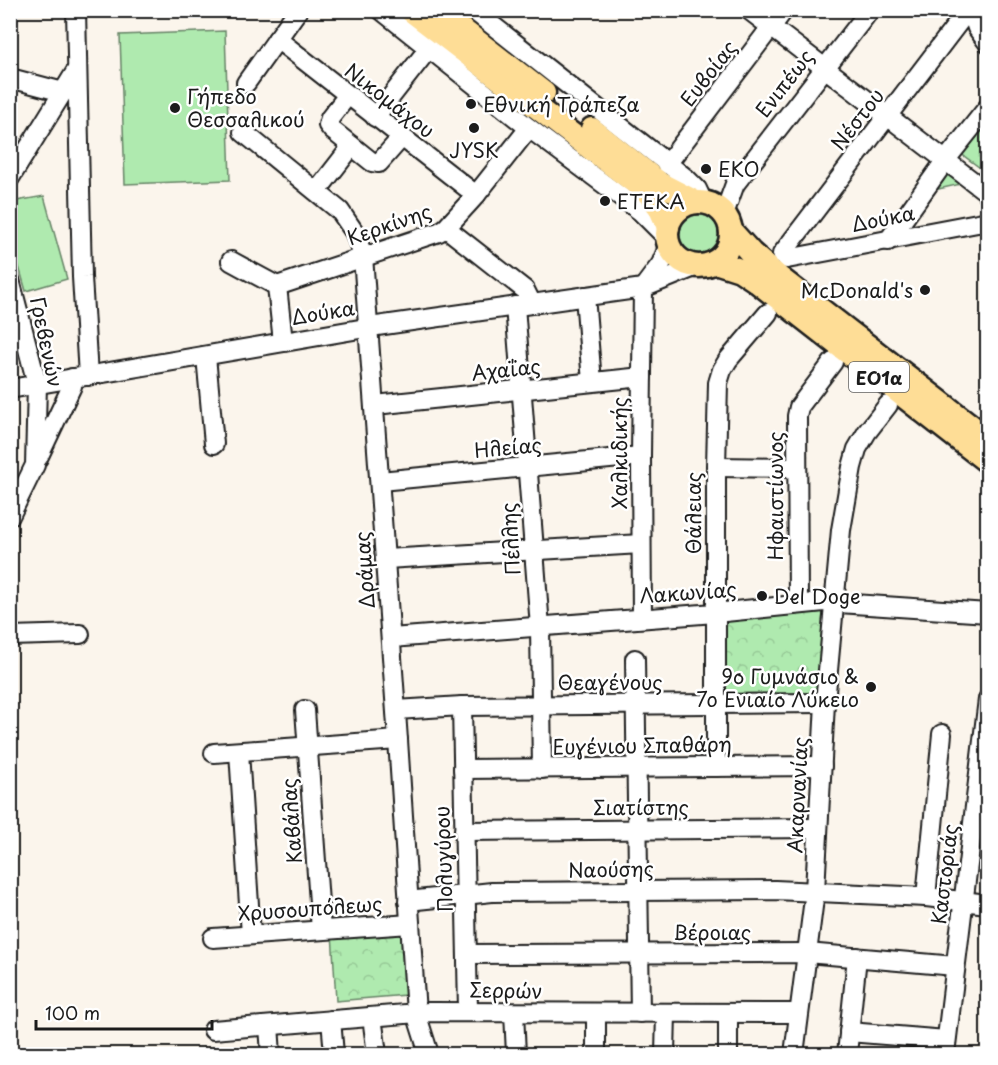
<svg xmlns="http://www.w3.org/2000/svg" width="998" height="1065" font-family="'Playpen Sans',sans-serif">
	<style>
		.green { fill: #afeaaf; stroke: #668366; stroke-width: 1.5 }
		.park { fill: url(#park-crowns); stroke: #668366; stroke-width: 1.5 }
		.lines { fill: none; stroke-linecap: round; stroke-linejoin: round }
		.minor-casing { stroke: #1c1c1c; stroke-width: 22 }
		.major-casing { stroke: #1c1c1c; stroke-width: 27 }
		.minor { stroke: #fff; stroke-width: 18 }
		.major { stroke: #fedd96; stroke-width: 22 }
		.poi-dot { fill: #1c1c1c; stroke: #fff; stroke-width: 2 }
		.labels { text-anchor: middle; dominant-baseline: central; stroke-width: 5; stroke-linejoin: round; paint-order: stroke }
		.shield { fill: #fff; stroke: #606060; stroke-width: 1.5 }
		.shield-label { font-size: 18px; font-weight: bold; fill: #1c1c1c }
		.street-label { font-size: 20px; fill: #1c1c1c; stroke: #fff }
		.poi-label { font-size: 20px; fill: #1c1c1c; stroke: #fff; text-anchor: start }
	</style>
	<defs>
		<pattern id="park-crowns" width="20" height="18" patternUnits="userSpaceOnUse" patternTransform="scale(1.5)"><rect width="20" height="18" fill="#afeaaf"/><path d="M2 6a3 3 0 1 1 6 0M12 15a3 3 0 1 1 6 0" fill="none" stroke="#96c896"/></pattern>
	</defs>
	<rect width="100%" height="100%" fill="#fbf5ec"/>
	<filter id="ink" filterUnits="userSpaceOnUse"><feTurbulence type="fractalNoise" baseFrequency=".0167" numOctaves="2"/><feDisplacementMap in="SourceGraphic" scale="12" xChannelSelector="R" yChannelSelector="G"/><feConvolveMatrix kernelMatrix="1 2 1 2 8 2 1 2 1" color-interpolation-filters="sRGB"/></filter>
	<g filter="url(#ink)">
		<g class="green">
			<path d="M 225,31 L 230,180 L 125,184 L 120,35 Z"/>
			<path d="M 947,174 L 961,184 L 934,190 Z"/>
			<path d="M 44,196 L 67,279 L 26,291 L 11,239 L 11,202 Z"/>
			<circle cx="699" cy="234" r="19"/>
		</g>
		<g class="park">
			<path d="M 982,123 L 987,150 L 987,173 L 960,153 Z"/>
			<path d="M 823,612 L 817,698 L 724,700 L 721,620 Z"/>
			<path d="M 402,927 L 406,995 L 336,1001 L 332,932 Z"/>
		</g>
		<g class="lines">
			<defs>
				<g id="minor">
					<path d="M 76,10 L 82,277 L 88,376"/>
					<path d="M 381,10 L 529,128 L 640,211 L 668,239"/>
					<path d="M 473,10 L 687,179 L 697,189 L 703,202"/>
					<path d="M 749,10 L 988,193"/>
					<path d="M 971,10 L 977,28 L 988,43"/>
					<path d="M 277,39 L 476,195"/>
					<path d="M 10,78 L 63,92"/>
					<path d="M 246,83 L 298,10"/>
					<path d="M 348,95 L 330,118 L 328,125 L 332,130 L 372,162 L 379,163 L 401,138"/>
					<path d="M 375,117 L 429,48"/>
					<path d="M 243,132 L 340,211 L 355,233 L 363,256 L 398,740 L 416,1013 L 429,1054"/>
					<path d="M 667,164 L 784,10"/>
					<path d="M 10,178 L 76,71"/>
					<path d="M 317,191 L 352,146"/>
					<path d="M 724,214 L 735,184 L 870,10"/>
					<path d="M 446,228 L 525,290 L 532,304"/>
					<path d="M 888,241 L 945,161 L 988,107"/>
					<path d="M 782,254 L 968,10"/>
					<path d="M 787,259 L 988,221"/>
					<path d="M 231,261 L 277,286"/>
					<path d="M 10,280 L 37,384 L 35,465 L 10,516"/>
					<path d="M 643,288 L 661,264 L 669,245"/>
					<path d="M 585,296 L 592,382"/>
					<path d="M 515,306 L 540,627 L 542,769"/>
					<path d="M 283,342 L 277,286 L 439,232 L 446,228 L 476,195 L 529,128"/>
					<path d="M 206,356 L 214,444"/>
					<path d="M 10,389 L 377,326 L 643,288 L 697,266"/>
					<path d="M 375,405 L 642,377"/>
					<path d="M 38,458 L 72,386 L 72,378"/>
					<path d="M 716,467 L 797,468"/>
					<path d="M 380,481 L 641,456"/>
					<path d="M 386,559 L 641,544"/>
					<path d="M 798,604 L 797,416 L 799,407 L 833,362"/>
					<path d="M 642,618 L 641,456 L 643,288"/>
					<path d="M 10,636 L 80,634"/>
					<path d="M 391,638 L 715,613 L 824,602 L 988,613"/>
					<path d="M 635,659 L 640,1013"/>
					<path d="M 462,706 L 468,1011"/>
					<path d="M 305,710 L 321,930"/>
					<path d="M 396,710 L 462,706 L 825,703"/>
					<path d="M 239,752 L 251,935"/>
					<path d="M 214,753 L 398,740"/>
					<path d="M 716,767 L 716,467 L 718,383 L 722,370 L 728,360 L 768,313"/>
					<path d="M 463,769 L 822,766"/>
					<path d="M 464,831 L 818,828"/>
					<path d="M 926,897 L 942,734"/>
					<path d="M 408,901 L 492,892 L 775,890 L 926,897 L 988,904"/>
					<path d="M 213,938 L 410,924"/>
					<path d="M 468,954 L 807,953 L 955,966"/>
					<path d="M 514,1013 L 516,1054"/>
					<path d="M 728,1013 L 728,1054"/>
					<path d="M 372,1017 L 377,1054"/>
					<path d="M 331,1020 L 334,1054"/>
					<path d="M 269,1026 L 271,1054"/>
					<path d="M 213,1030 L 429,1012 L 798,1013"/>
					<path d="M 849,1032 L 946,1040"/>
					<path d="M 596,1054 L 596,1013"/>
					<path d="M 665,1054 L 666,1013"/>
					<path d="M 794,1054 L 815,891 L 825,703 L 841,530 L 852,467 L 857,449 L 867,432 L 888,405"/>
					<path d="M 847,1054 L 857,957"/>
					<path d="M 945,1054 L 988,699"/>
				</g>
				<g id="major">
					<path d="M 410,10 L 647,192 L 659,207 L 668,227"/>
					<path d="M 437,10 L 544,93"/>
					<path d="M 592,129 L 661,184 L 696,202"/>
					<circle cx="699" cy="234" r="32"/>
					<path d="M 731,231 L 751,253 L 781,279 L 988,439"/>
					<path d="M 715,262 L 740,270 L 755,280 L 988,462"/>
				</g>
			</defs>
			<use href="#minor" class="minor-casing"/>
			<use href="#major" class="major-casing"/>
			<use href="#minor" class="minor"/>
			<use href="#major" class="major"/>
		</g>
	</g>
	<g class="poi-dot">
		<circle cx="471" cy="104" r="6"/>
		<circle cx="175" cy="108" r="6"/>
		<circle cx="474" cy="128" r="6"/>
		<circle cx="706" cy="169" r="6"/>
		<circle cx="605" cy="201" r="6"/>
		<circle cx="925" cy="290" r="6"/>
		<circle cx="762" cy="596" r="6"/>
		<circle cx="871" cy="687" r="6"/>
	</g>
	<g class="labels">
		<rect class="shield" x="849" y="362" width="60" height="30" rx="4.5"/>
		<g class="shield-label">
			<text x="879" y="377">ΕΟ1α</text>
		</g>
		<g class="street-label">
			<text transform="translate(708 73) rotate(-52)">Ευβοίας</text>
			<text transform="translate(784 83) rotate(-52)">Ενιπέως</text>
			<text transform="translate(390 100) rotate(38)">Νικομάχου</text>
			<text transform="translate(857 119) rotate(-52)">Νέστου</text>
			<text transform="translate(883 218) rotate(-11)">Δούκα</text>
			<text transform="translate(389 224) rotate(-19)">Κερκίνης</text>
			<text transform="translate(323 312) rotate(-9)">Δούκα</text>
			<text transform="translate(47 342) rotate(78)">Γρεβενών</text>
			<text transform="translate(506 369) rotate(-6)">Αχαΐας</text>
			<text transform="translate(508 447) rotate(-5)">Ηλείας</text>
			<text transform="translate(619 453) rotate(-90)">Χαλκιδικής</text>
			<text transform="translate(775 496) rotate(-90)">Ηφαιστίωνος</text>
			<text transform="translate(693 513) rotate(-90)">Θάλειας</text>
			<text transform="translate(510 539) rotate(-94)">Πέλλης</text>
			<text transform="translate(364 570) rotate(-94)">Δράμας</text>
			<text transform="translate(688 592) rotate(-4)">Λακωνίας</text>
			<text x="610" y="682">Θεαγένους</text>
			<text transform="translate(642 745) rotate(-1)">Ευγένιου Σπαθάρη</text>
			<text transform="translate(797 795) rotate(-87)">Ακαρνανίας</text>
			<text x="641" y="807">Σιατίστης</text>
			<text transform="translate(291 821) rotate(-94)">Καβάλας</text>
			<text transform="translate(443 859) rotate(-92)">Πολυγύρου</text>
			<text transform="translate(611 869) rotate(-1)">Ναούσης</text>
			<text transform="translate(944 874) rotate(-83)">Καστοριάς</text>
			<text transform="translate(310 908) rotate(-4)">Χρυσουπόλεως</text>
			<text x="712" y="932">Βέροιας</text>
			<text transform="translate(506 990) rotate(1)">Σερρών</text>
		</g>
		<g class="poi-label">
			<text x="187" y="96">Γήπεδο<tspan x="187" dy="23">Θεσσαλικού</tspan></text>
			<text x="483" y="104">Εθνική Τράπεζα</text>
			<text x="474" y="150" text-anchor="middle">JYSK</text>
			<text x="718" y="169">EKO</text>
			<text x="617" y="201">ΕΤΕΚΑ</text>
			<text x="913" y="290" text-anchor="end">McDonald's</text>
			<text x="774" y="596">Del Doge</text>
			<text x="859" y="676" text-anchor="end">9ο Γυμνάσιο &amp;<tspan x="859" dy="23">7ο Ενιαίο Λύκειο</tspan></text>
		</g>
	</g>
	<rect width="998" height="1065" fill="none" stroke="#fff" stroke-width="36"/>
	<rect x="18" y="18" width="962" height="1029" fill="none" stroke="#1c1c1c" stroke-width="2" filter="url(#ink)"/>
	<path d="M36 1020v9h176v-9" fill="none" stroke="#1c1c1c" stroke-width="3"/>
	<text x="45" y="1020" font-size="18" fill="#1c1c1c" stroke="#ffffff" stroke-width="4.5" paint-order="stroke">100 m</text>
</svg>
